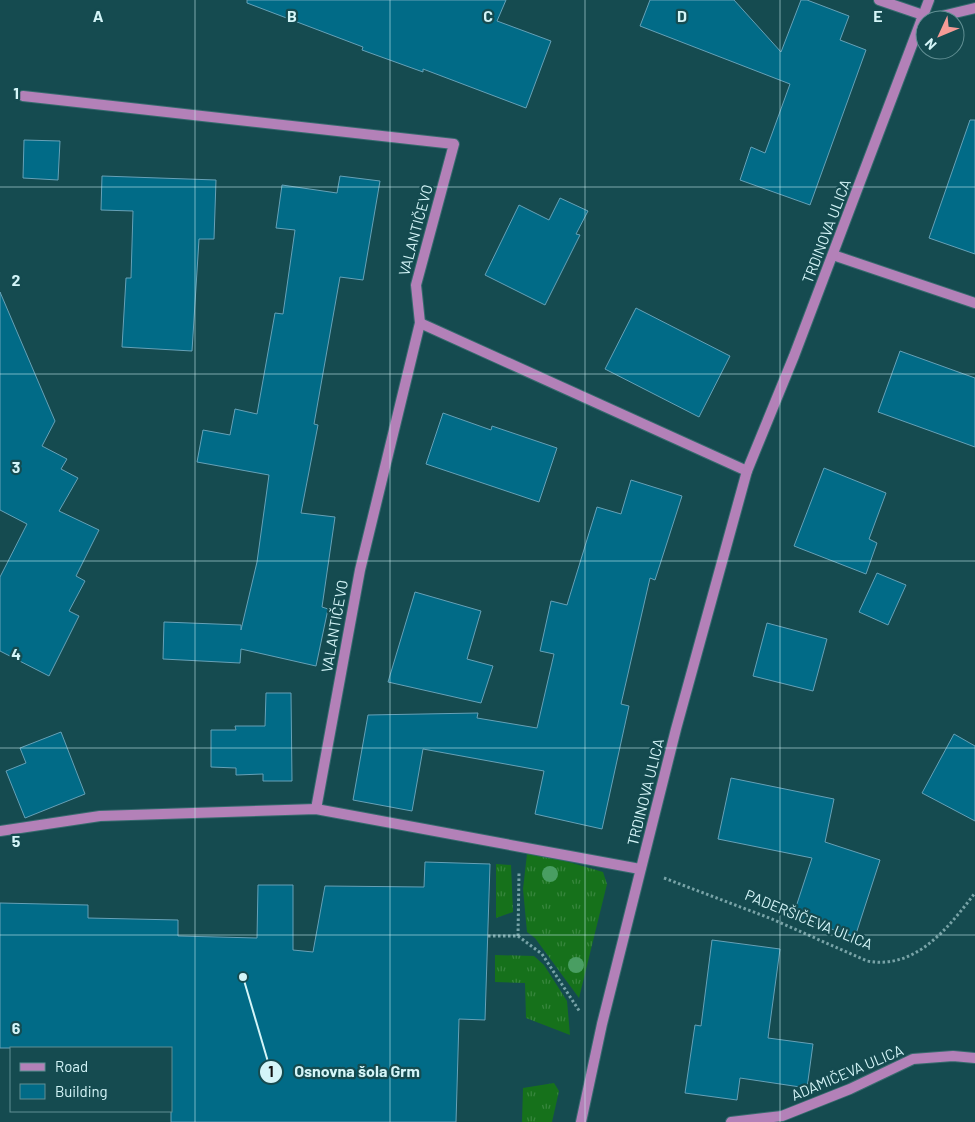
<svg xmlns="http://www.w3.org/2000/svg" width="975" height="1122" font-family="Barlow,sans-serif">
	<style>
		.grass { fill: url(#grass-tufts) }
		.building { fill: #016b87; stroke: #66a1b7 }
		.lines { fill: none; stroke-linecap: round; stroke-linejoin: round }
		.minor-casing { stroke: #376a6e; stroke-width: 12 }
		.path { stroke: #78a3a7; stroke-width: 3; stroke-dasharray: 2.5 2.5; stroke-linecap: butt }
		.minor { stroke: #b381b8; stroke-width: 10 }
		.tree { fill: #499e62 }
		.grid { fill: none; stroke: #d4f5f8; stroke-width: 1; stroke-opacity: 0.55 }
		.labels { text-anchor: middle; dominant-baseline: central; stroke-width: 4.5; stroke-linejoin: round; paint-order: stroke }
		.street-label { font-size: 15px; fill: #d4f5f8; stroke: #154b50 }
		.grid-label { font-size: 16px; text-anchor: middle; font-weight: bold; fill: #d4f5f8; stroke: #154b50; stroke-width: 4.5; stroke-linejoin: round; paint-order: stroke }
		.leader { fill: none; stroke: #d4f5f8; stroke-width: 2 }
		.callout-dot { fill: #d4f5f8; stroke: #154b50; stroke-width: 2 }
		.mark-label { font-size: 15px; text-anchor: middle; font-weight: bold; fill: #111 }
		.callout-label { font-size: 16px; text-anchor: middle; font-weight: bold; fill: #d4f5f8; stroke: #154b50; stroke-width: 4.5; stroke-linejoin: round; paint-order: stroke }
	</style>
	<defs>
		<pattern id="grass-tufts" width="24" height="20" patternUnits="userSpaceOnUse" patternTransform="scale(1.25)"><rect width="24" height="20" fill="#16711b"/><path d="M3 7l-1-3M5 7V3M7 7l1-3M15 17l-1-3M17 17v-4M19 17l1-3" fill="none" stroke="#37863d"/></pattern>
	</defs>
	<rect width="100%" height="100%" fill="#154b50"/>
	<g class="grass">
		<path d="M 527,854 L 555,858 L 603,872 L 607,884 L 579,998 L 535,938 L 527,932 L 523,889 Z"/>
		<path d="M 496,864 L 511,865 L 513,912 L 496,918 Z"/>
		<path d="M 495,955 L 534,956 L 544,965 L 567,1001 L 570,1035 L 526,1018 L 525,983 L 495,982 Z"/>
		<path d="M 554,1083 L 559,1091 L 552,1122 L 522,1122 L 523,1088 Z"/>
	</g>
	<g class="building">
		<path d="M 247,0 L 506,0 L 497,21 L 551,41 L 526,108 L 423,69 L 423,72 L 362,50 L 363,47 L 247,3 Z"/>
		<path d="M 650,0 L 734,0 L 781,52 L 801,0 L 807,0 L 849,16 L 840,40 L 866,50 L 810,205 L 740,180 L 751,147 L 765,153 L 790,84 L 640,26 Z"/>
		<path d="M 970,120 L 975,120 L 975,254 L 929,238 Z"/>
		<path d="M 24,140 L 60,141 L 58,180 L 23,178 Z"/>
		<path d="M 102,176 L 216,180 L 214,239 L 199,239 L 192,351 L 122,347 L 126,278 L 131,278 L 133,211 L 101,210 Z"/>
		<path d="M 340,176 L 380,181 L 363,280 L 340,277 L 314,424 L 318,425 L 301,513 L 335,517 L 322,607 L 328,609 L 316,666 L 241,649 L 240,663 L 163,659 L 164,622 L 241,625 L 241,630 L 257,562 L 269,475 L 197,462 L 203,430 L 230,435 L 235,409 L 257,414 L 275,313 L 283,314 L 295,230 L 276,228 L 282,185 L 337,193 Z"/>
		<path d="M 560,198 L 588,211 L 576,234 L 580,235 L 545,305 L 485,275 L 519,205 L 549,220 Z"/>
		<path d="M 0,292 L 55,421 L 42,446 L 67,459 L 61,469 L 78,478 L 59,511 L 99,530 L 76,576 L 85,581 L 69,611 L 79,616 L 49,676 L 0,651 L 0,577 L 27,524 L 0,510 Z"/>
		<path d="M 636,308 L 730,356 L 699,417 L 605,369 Z"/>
		<path d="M 900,351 L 975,378 L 975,447 L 878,412 Z"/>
		<path d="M 443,413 L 491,430 L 492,426 L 557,448 L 539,502 L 426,464 Z"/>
		<path d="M 824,468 L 886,493 L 869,539 L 877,543 L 866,574 L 794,546 Z"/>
		<path d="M 631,480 L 682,496 L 655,580 L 650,578 L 621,704 L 629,706 L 602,829 L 535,814 L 544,771 L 423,749 L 412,811 L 353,800 L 368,715 L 478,713 L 477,718 L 537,728 L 554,654 L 540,651 L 551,601 L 567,605 L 597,507 L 621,514 Z"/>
		<path d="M 877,573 L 906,585 L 888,625 L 859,612 Z"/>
		<path d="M 415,592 L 481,611 L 467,659 L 493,666 L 481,703 L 388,682 Z"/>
		<path d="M 767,623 L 827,639 L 813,691 L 753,676 Z"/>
		<path d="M 266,693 L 291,693 L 292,781 L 263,781 L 263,774 L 236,775 L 236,768 L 211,767 L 211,730 L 236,730 L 235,726 L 265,726 Z"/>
		<path d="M 61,732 L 85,794 L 25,818 L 6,771 L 26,763 L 20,748 Z"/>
		<path d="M 954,734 L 975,746 L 975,821 L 922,793 Z"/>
		<path d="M 731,778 L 834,799 L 825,842 L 880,860 L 855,937 L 793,916 L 812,858 L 718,839 Z"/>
		<path d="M 425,862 L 490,864 L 485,1020 L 459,1019 L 456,1122 L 171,1122 L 171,1048 L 0,1048 L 0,903 L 88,905 L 88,918 L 178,920 L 178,936 L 257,938 L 258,885 L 293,885 L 293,950 L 313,952 L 325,886 L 424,887 Z"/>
		<path d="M 712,940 L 780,949 L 768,1038 L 813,1044 L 807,1088 L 740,1078 L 737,1100 L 685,1093 L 695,1025 L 701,1026 Z"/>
	</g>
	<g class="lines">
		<defs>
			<g id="minor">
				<path d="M 879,0 L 923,15"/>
				<path d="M 921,21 L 975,8"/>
				<path d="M 23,96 L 454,144 L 416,285 L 420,323 L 360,570 L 316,809"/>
				<path d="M 833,255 L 975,303"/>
				<path d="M 420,323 L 747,471"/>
				<path d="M 0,831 L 100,816 L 316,809 L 640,869"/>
				<path d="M 581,1122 L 602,1024 L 676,729 L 747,471 L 794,356 L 929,0"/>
				<path d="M 731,1122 L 782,1116 L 850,1089 L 913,1059 L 953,1056 L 975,1058"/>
			</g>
		</defs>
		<use href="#minor" class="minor-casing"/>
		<g class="path">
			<path d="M 664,878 L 772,919 L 867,961 C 916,970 948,928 975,893"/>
			<path d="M 488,936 L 518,936 L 542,954 L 580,1012"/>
			<path d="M 518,936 L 519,872"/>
		</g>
		<use href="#minor" class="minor"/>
	</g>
	<g class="tree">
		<circle cx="550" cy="874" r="8"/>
		<circle cx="576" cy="965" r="8"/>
	</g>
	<path class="grid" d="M 195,0 L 195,1122M 390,0 L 390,1122M 585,0 L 585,1122M 780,0 L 780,1122M 0,187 L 975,187M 0,374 L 975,374M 0,561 L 975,561M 0,748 L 975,748M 0,935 L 975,935"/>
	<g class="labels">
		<g class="street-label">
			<text transform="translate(415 230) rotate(-75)">VALANTIČEVO</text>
			<text transform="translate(826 231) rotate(-69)">TRDINOVA ULICA</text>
			<text transform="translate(334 626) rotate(-80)">VALANTIČEVO</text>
			<text transform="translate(645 792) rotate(-76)">TRDINOVA ULICA</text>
			<text transform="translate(809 919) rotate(22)">PADERŠIČEVA ULICA</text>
			<text transform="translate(847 1072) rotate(-23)">ADAMIČEVA ULICA</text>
		</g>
	</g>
	<g class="grid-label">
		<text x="98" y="22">A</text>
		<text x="292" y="22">B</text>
		<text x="488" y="22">C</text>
		<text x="682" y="22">D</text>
		<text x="878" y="22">E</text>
		<text x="16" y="99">1</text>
		<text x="16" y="286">2</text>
		<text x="16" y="473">3</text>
		<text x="16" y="660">4</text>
		<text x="16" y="847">5</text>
		<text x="16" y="1034">6</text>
	</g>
	<path class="leader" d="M243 977L271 1072"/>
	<g class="callout-dot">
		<circle cx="243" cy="977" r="5"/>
		<circle cx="271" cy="1072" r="12"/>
	</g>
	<g class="mark-label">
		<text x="271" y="1077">1</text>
	</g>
	<g class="callout-label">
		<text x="357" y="1077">Osnovna šola Grm</text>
	</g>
	<rect x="10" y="1047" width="162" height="65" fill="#154b50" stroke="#618f93"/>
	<rect x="20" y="1063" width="25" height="8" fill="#b381b8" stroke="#618f93"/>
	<text x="55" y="1072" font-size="15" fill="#d4f5f8">Road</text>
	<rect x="20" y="1084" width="25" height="15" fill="#016b87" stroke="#618f93"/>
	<text x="55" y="1097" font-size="15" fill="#d4f5f8">Building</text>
	<g transform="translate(940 35) rotate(226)"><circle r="24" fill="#154b50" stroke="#618f93"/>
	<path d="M0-4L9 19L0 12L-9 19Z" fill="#f59b96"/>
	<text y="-8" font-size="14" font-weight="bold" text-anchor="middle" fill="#d4f5f8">N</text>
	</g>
</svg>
